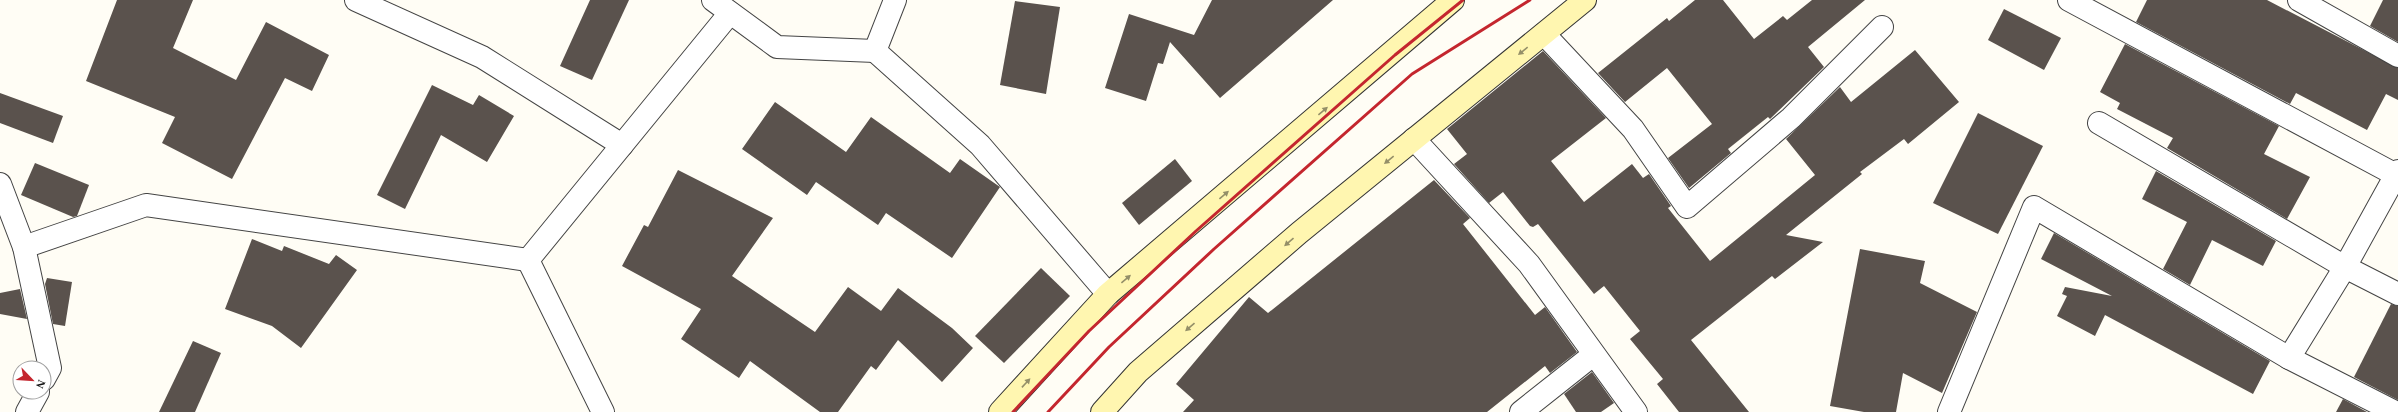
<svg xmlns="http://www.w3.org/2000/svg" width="2398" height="412" font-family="Georgia,serif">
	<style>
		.building { fill: #5a524d }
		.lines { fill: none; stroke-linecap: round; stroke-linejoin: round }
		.street-casing { stroke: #444; stroke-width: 24 }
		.secondary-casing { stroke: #333; stroke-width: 24 }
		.street { stroke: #fff; stroke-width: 22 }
		.secondary { stroke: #fff6b0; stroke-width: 22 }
		.rail { stroke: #c4262e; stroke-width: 3 }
		.oneway { fill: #948f68 }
	</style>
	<rect width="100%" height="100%" fill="#fffdf5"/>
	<g class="building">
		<path d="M 117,0 L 193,0 L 173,48 L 236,80 L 266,22 L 329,55 L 312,91 L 285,78 L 232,179 L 162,143 L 175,117 L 86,81 Z"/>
		<path d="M 590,0 L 629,0 L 592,80 L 560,66 Z"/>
		<path d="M 1212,0 L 1333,0 L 1220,98 L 1170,42 L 1163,64 L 1158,63 L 1146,101 L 1105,88 L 1129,14 L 1194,35 Z"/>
		<path d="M 1695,0 L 1723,0 L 1754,39 L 1783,16 L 1787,20 L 1812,0 L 1865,0 L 1808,47 L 1824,67 L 1770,119 L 1768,117 L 1728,149 L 1731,153 L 1689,188 L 1668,158 L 1712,124 L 1667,68 L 1625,102 L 1598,73 L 1667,18 L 1669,21 Z"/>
		<path d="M 2147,0 L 2267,0 L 2398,68 L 2398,100 L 2386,94 L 2367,130 L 2296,93 L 2290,104 L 2136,22 Z"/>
		<path d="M 2383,0 L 2398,0 L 2398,42 L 2370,26 Z"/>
		<path d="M 1015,1 L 1060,7 L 1046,94 L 1000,85 Z"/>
		<path d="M 2004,9 L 2061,38 L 2044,70 L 1988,40 Z"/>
		<path d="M 2125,44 L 2279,126 L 2264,154 L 2310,177 L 2287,219 L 2167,148 L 2173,138 L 2117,109 L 2120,103 L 2100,92 Z"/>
		<path d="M 1915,50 L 1959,102 L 1908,144 L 1904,139 L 1860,172 L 1862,174 L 1786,235 L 1823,242 L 1775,279 L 1772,276 L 1691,340 L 1749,412 L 1679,412 L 1657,384 L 1663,379 L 1630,339 L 1640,331 L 1604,286 L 1594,294 L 1538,224 L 1533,227 L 1530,226 L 1503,192 L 1489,203 L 1454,164 L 1467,154 L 1447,129 L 1543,51 L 1606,118 L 1551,161 L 1584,202 L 1632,164 L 1643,178 L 1649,174 L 1671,206 L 1668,208 L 1710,261 L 1815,175 L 1786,139 L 1840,87 L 1851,102 Z"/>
		<path d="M 432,85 L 473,105 L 479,95 L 514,116 L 487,162 L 441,135 L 405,209 L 377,195 Z"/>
		<path d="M 0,93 L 63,116 L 53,143 L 0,123 Z"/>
		<path d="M 775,102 L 846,152 L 871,117 L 950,173 L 960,159 L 1000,187 L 952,258 L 886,213 L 878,225 L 816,182 L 807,195 L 742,149 Z"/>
		<path d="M 1978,113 L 2043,146 L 1998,234 L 1933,203 Z"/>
		<path d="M 1175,159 L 1192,181 L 1139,225 L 1122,203 Z"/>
		<path d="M 35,163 L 89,185 L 77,216 L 73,217 L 21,195 Z"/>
		<path d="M 678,170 L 773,218 L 732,276 L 815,332 L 848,287 L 881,311 L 898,288 L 952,328 L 973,348 L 942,382 L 898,340 L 876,370 L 871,366 L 838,412 L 820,412 L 750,361 L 739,378 L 681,339 L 701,309 L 622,266 L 644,225 L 648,227 Z"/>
		<path d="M 2156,171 L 2276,241 L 2263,266 L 2212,240 L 2190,285 L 2163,269 L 2187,222 L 2142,199 Z"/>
		<path d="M 1434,180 L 1470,218 L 1463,224 L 1535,315 L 1545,307 L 1577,352 L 1550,373 L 1545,366 L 1487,412 L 1183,412 L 1194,400 L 1176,384 L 1249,297 L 1268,313 Z"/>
		<path d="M 2054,233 L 2270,361 L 2253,394 L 2105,315 L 2095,336 L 2057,316 L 2067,296 L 2062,294 L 2065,287 L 2112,296 L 2041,259 Z"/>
		<path d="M 252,239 L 282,251 L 284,246 L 329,264 L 336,255 L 357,270 L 301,348 L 272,326 L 225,309 Z"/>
		<path d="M 1860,249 L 1925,261 L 1920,283 L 1977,312 L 1942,393 L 1903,373 L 1896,412 L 1864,412 L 1830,406 Z"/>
		<path d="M 1041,268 L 1070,296 L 1004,363 L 975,336 Z"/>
		<path d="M 47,278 L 72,282 L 65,326 L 53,324 L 45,284 Z"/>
		<path d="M 20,289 L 27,319 L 0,314 L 0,293 Z"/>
		<path d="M 2391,304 L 2398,306 L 2398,400 L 2354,377 Z"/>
		<path d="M 193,341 L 221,353 L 195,412 L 159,412 Z"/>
		<path d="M 1592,372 L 1614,403 L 1601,412 L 1576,412 L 1564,394 Z"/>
		<path d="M 2343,399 L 2367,412 L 2336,412 Z"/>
	</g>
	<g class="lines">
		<defs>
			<g id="street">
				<path d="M 356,0 L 482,57 L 622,145"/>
				<path d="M 713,0 L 777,47 L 875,51"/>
				<path d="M 895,0 L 875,51 L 980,145 L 1108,294"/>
				<path d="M 2069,0 L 2398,176"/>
				<path d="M 2299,0 L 2398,56"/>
				<path d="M 1544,34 L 1633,129 L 1687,207 L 1791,118 L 1882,27"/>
				<path d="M 2099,123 L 2345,267 L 2398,171"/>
				<path d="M 1414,139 L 1529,264 L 1636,412"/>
				<path d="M 0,184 L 24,247 L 50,368 L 44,379"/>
				<path d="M 24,247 L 146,205 L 528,260"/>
				<path d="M 27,412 L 38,392"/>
				<path d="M 603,412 L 528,260 L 730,13"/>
				<path d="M 1521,412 L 1593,355"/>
				<path d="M 1949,412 L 2034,207 L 2289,358"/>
				<path d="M 2395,412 L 2289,358 L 2345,267 L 2398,294"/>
			</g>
			<g id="secondary">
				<path d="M 1000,412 L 1108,294 L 1453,0"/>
				<path d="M 1102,412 L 1138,372 L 1299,233 L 1585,0"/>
			</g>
		</defs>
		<use href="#street" class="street-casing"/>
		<use href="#secondary" class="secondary-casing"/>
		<use href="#street" class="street"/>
		<use href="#secondary" class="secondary"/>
		<g class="rail">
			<path d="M 1013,412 L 1089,331 L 1196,231 L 1395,55 L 1463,0"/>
			<path d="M 1048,412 L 1109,347 L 1214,249 L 1412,74 L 1530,0"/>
		</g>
	</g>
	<defs><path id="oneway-solid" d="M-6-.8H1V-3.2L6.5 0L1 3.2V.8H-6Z"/></defs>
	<g class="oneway">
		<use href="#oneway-solid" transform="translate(1523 51) rotate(141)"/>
		<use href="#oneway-solid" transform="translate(1323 111) rotate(-40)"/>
		<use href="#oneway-solid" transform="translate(1389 160) rotate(141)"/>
		<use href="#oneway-solid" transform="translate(1224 195) rotate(-40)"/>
		<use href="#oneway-solid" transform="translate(1289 242) rotate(139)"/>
		<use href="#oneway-solid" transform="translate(1126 279) rotate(-40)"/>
		<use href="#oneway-solid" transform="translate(1190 327) rotate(139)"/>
		<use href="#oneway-solid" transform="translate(1026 383) rotate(-47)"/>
	</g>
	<g transform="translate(32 380) rotate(115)"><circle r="19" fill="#ffffff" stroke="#a0a0a0"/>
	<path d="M0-3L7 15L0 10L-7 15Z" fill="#c4262e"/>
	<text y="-6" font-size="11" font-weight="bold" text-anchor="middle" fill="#111111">N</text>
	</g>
</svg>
